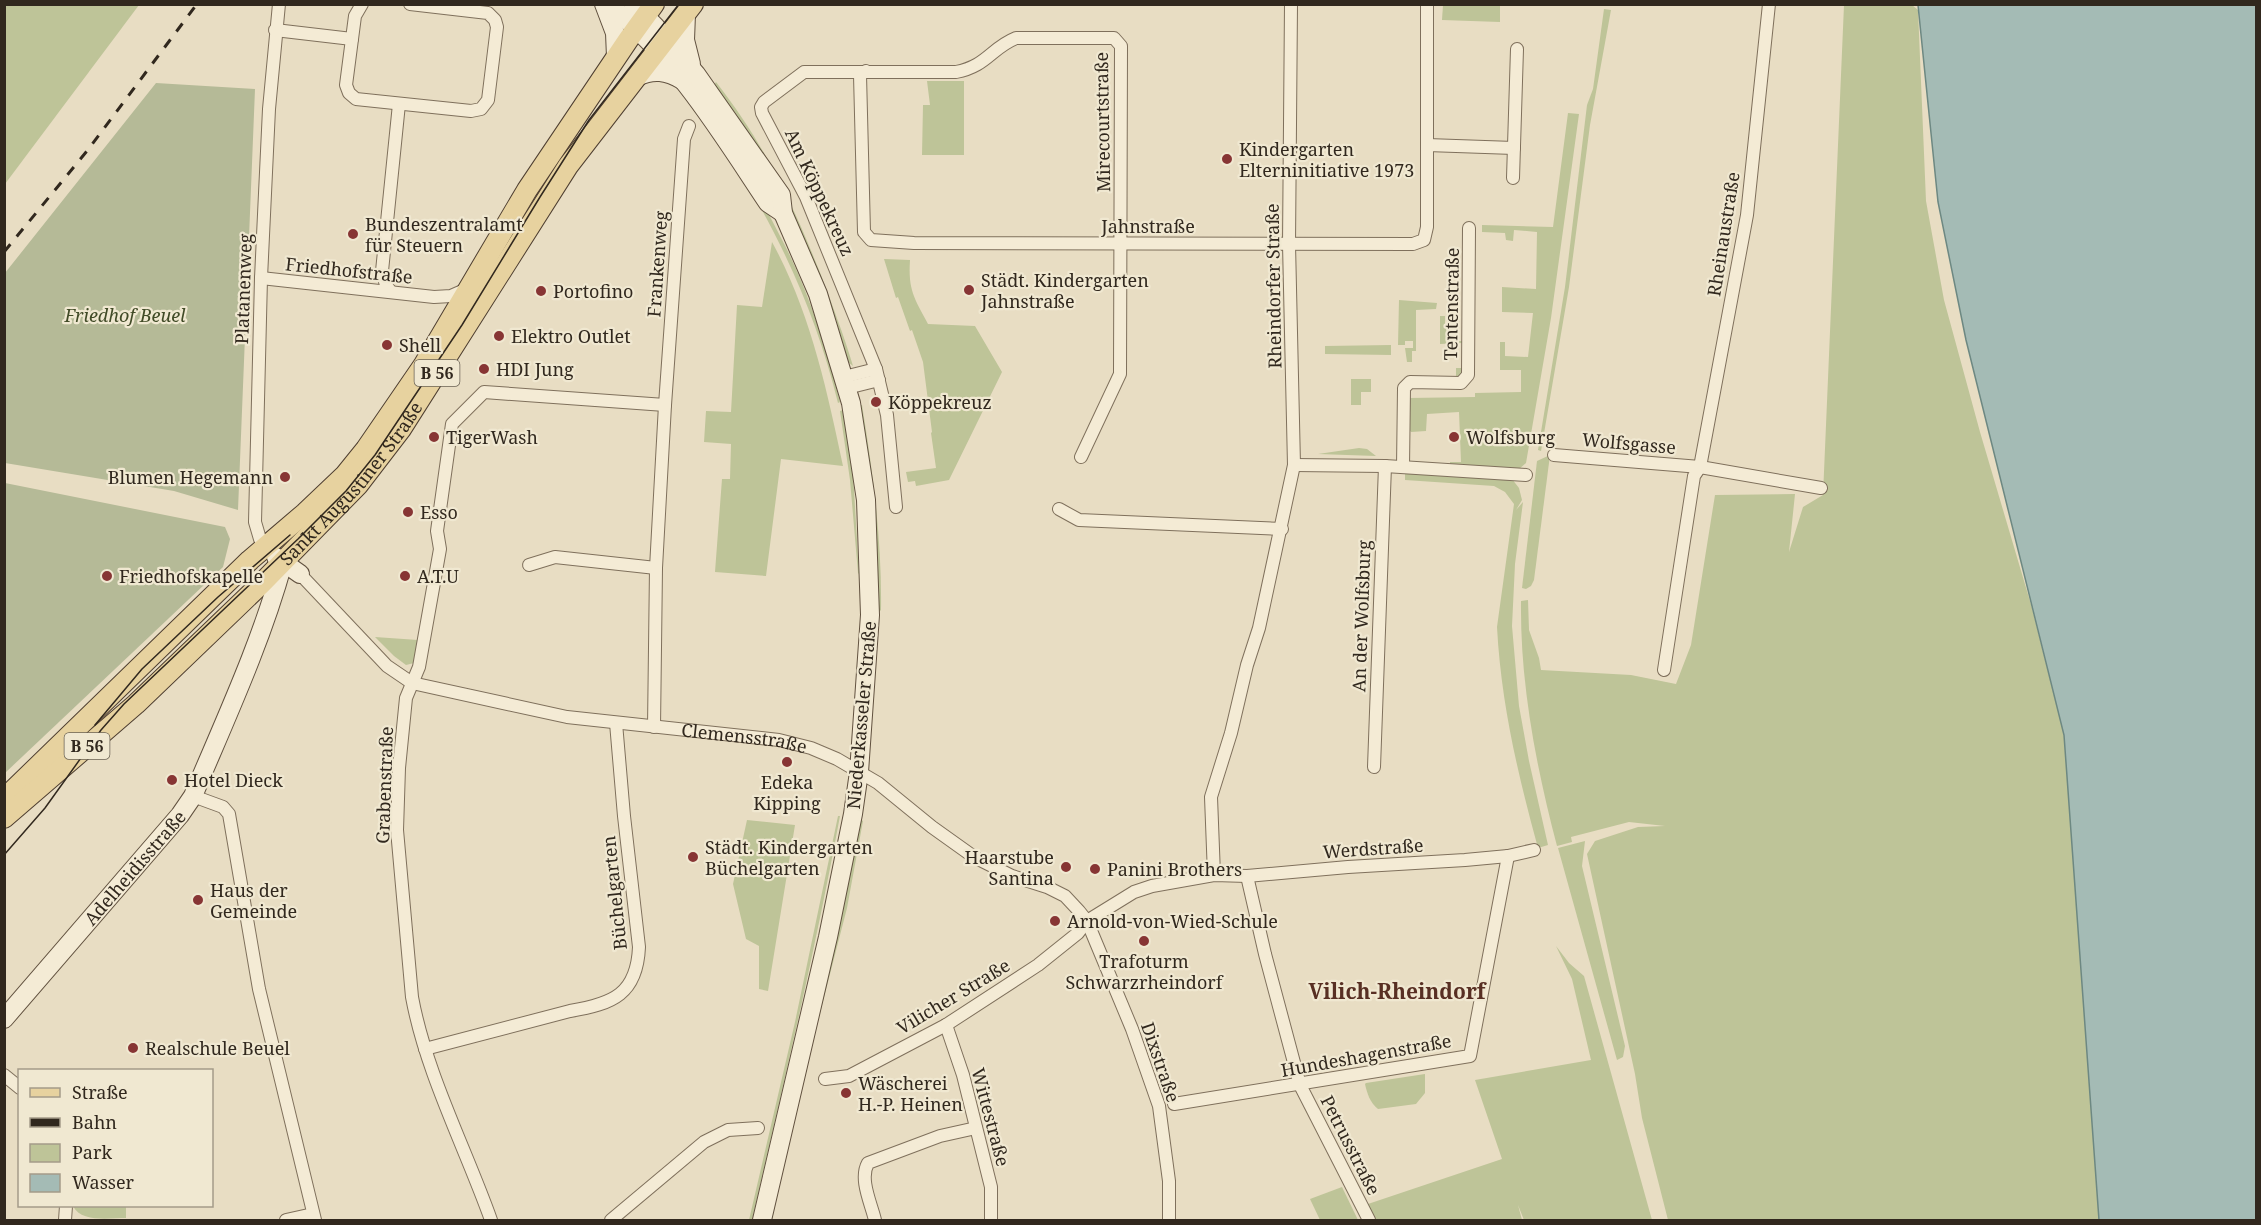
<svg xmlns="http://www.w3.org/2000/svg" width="2261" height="1225" font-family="'Noto Serif',serif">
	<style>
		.green { fill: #bec498 }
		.cemetery { fill: #b5ba97 }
		.water { fill: #a4bbb5; stroke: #6d8882; stroke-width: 1.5 }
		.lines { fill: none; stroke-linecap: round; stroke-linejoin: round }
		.street-casing { stroke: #7f705c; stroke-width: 14 }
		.secondary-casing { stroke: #61513f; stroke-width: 20 }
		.primary-casing { stroke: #4e3e30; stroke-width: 22 }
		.street { stroke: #f4ebd5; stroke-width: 12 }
		.secondary { stroke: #f4ebd5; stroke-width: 18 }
		.primary { stroke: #e7d29f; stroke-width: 20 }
		.tram { stroke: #31281e; stroke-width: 1.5 }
		.rail { stroke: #31281e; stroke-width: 3; stroke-dasharray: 10 10; stroke-linecap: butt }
		.poi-dot { fill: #873534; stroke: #f0e8d1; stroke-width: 2 }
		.labels { text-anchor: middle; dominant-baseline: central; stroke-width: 4.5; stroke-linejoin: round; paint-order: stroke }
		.shield { fill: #f0e8d1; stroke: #6a6254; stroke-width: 1.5 }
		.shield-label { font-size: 16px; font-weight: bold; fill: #31281e }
		.street-label { font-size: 18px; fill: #31281e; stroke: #f0e8d1 }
		.poi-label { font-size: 18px; fill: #31281e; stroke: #f0e8d1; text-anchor: start }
		.park-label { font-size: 18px; font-style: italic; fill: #414b27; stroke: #f0e8d1 }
		.quarter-label { font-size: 21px; font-weight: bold; fill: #582f23; stroke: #f0e8d1 }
	</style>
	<rect width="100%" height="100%" fill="#e8ddc3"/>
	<g class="green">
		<path d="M 5,4 L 139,5 L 5,184 L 4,5 Z"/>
		<path d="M 1443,5 L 1500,5 L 1500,22 L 1442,20 Z"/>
		<path d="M 1844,5 L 1912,5 L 1918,10 L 1926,201 L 1944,300 L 1980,432 L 2032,608 L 2064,735 L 2071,811 L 2099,1220 L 1668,1220 L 1642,1118 L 1635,1074 L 1587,854 L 1595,841 L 1638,827 L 1665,826 L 1629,822 L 1571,837 L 1572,842 L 1557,846 C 1536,766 1520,684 1521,601 L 1528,600 L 1529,630 L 1539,658 L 1541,670 L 1631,675 L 1676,684 L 1691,645 L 1715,495 L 1795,494 L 1789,552 L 1803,507 L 1823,495 Z"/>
		<path d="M 1604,9 L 1611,10 L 1590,125 L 1569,287 L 1541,451 L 1538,450 L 1565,287 L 1587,105 L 1593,89 Z"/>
		<path d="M 927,81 L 964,81 L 964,155 L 922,155 L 923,105 L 930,105 Z"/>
		<path d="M 716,82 C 765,145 792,202 821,275 C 832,305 844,335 853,366 L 848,362 L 836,319 L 761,151 L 714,85 Z"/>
		<path d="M 1568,113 L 1579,114 L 1551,318 L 1526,463 L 1519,469 L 1450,467 L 1450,462 L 1461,462 L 1459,412 L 1427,414 L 1426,431 L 1411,432 L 1409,429 L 1409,398 L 1475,397 L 1475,393 L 1521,392 L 1521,370 L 1500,370 L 1500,342 L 1505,342 L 1505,356 L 1528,357 L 1533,313 L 1502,312 L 1502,287 L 1536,289 L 1537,232 L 1514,230 L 1513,241 L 1506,240 L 1505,233 L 1482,232 L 1482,225 L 1553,227 Z"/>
		<path d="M 747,184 C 761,198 770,216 779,234 C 808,288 825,344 840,402 L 838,403 C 819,325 788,253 747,184 Z"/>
		<path d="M 772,242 C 810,311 827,390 843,466 L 781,459 L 766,576 L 715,572 L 722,479 L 730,479 L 731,444 L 704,442 L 706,411 L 731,412 L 737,305 L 762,307 Z"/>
		<path d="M 884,259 L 910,260 C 908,290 914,298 928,324 L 975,326 L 1002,372 L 949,480 L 916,486 L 915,481 L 908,482 L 906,472 L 936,468 L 931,433 L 932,432 L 923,362 L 912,330 L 910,331 L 898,297 L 896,298 Z"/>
		<path d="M 1399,300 L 1437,303 L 1436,309 L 1416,310 L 1416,351 L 1412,351 L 1412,362 L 1407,362 L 1405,348 L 1413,348 L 1413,341 L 1405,341 L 1405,345 L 1398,345 Z"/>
		<path d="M 1440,316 L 1445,316 L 1445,325 L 1454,325 L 1453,341 L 1465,341 L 1465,371 L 1460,377 L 1456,377 L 1456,368 L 1462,368 L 1462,343 L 1440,344 Z"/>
		<path d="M 1391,345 L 1391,355 L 1325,354 L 1325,346 Z"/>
		<path d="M 1351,379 L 1371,379 L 1371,392 L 1361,392 L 1361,405 L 1351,405 Z"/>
		<path d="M 859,405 L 862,405 C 873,472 882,542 881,610 L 879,612 Z"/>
		<path d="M 843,410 L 853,473 L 859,574 L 858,573 L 850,480 L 840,411 Z"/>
		<path d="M 1359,448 L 1367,449 L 1376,456 L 1318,454 Z"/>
		<path d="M 1550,455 L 1534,580 L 1531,586 L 1526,589 L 1522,588 L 1537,461 Z"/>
		<path d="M 1405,472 L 1512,479 L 1519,488 L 1522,500 L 1516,510 L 1523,502 L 1515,564 L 1512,626 L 1519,706 L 1529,761 L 1548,845 L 1538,848 C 1518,775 1501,703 1497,627 L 1514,504 L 1505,492 L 1494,486 L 1405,480 Z"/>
		<path d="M 375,637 L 418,640 L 414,663 L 406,665 L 394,656 Z"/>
		<path d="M 838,816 L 840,816 C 815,952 783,1086 752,1220 L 749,1220 L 795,1022 Z"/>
		<path d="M 860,819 L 863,821 L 847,908 L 801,1087 L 772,1220 L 768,1220 Z"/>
		<path d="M 747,820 L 795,825 L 768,991 L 759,989 L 759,946 L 746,939 L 733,884 Z"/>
		<path d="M 1585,841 L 1582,866 L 1625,1046 L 1623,1057 L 1617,1060 L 1558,848 Z"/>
		<path d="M 1556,946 L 1569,963 L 1584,976 L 1652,1220 L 1524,1220 L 1518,1205 L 1522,1220 L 1373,1220 L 1365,1205 L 1502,1159 L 1475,1080 L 1591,1060 L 1572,979 Z"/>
		<path d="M 1425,1074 L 1425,1093 L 1416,1104 L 1378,1109 C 1370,1103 1367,1093 1365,1084 L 1366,1083 Z"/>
		<path d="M 1342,1187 L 1358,1220 L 1320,1220 L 1310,1199 Z"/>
		<path d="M 73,1206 L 126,1206 L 126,1218 C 110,1218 81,1223 73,1206 Z"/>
	</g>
	<g class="cemetery">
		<path d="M 156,83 L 255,89 L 238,510 L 174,491 L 5,463 L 5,273 Z"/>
		<path d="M 5,483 L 225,527 L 230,539 L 223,567 L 5,773 Z"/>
	</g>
	<path class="water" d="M 1918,5 L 2256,5 L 2256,1220 L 2099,1220 L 2064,735 L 1966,340 L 1938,202 Z"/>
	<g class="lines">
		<defs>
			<g id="street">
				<path d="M 362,4 L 355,16 L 346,85 L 349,93 L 356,99 L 471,111 L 481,109 L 488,100 L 497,27 L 495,20 L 488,13 L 410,4"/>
				<path d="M 275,30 L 352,39"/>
				<path d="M 866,71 L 860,75 L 864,232 L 871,240 L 914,243 L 1413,244 L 1424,240 L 1427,227 L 1427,4"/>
				<path d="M 1427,145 L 1514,148"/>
				<path d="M 1513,178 L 1517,49"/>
				<path d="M 261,278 L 434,297 L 451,296 L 467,289"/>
				<path d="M 391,292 L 386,285 L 382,271 L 399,104"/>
				<path d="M 844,377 L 876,369"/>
				<path d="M 847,388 L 879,380"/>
				<path d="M 1554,455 L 1700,467 L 1821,488"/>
				<path d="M 1294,465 L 1385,466 L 1526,475"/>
				<path d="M 1403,467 L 1404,388 L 1410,382 L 1461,383 L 1468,375 L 1469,228"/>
				<path d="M 896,507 L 887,415 L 876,369 L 806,197 L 762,113 L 761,107 L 764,102 L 804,72 L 956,72 C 987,66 991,48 1016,38 L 1114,38 L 1121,46 L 1120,374 L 1081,457"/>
				<path d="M 1059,509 L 1079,520 L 1282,529"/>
				<path d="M 265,547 L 260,539 L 255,522 L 261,278 L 269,109 L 279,4"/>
				<path d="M 529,565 L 555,557 L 656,568"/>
				<path id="s1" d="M 300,574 L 387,666 L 412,683 L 567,717 L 779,740 L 811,748 L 837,759 L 878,783 L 932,827 L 974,857 L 1012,876 L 1047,887 L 1065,896 L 1079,911 L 1087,921 L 1132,1029 L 1159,1106 L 1169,1181 L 1169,1220"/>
				<path d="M 1664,670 L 1694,476 L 1700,467 L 1747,215 L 1769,4"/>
				<path d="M 654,727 L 656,568 L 665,405 L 684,139 L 689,126"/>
				<path d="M 1374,767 L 1385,466"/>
				<path d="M 193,796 L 223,807 L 229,814 L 259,989 L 315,1220"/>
				<path d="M 1214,875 L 1211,797 L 1231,733 L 1247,665 L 1259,628 L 1294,465 L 1289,244 L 1291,4"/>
				<path d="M 1247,876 L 1265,954 L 1300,1085 L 1369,1220"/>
				<path d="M 946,1025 L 963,1075 L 991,1187 L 991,1220"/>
				<path d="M 425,1049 L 570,1011 C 613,1004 637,994 639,947 L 624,816 L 616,723"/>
				<path d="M 4,1075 L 20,1088"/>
				<path d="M 825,1079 L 849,1076 L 946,1025 L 1038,965 L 1078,933 L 1087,921 L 1134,892 L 1152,886 L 1214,875 L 1247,876 L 1348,867 L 1465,860 L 1508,856 L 1534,850"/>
				<path d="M 1174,1104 L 1470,1056 L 1508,856"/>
				<path d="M 65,1220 L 66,1206"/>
				<path d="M 286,1220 L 313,1214"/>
				<path d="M 491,1220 C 465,1147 426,1073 412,997 L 397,830 L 399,768 L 406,698 L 419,667 L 440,549 L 437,531 L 452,424 L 484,392 L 665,405"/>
				<path d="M 611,1220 L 704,1142 L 728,1130 L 758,1128"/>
				<path d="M 875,1220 C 871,1203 859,1179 868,1163 L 940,1136 L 976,1128"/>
			</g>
			<g id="secondary">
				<path d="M 604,4 L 615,33 L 616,57"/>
				<path d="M 608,4 C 677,59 720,131 768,203 L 783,213"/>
				<path d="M 633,4 L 655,26 L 696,74 L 781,195 L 783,213 L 818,294 L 851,403 L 866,500 L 870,615 L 859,772 L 853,814 L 828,937 L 762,1220"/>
				<path d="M 686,14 L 685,40 L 691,64"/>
				<path d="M 637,77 C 653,69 667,71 682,80"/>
				<path d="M 276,557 L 300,574"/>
				<path id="s2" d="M 4,1019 L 180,815 L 193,796 C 225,720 261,643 283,563"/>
			</g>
			<g id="primary">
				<path d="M 4,799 L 250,560 L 305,513 L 345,475 L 366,449 L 423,366 L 527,190 L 628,40 L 654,4"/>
				<path id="s3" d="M 4,818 L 136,704 L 262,583 L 358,485 L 401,429 L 568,166 L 693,4"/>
			</g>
		</defs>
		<use href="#street" class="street-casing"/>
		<use href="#secondary" class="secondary-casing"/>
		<use href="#primary" class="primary-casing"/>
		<use href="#street" class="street"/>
		<use href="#secondary" class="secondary"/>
		<use href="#primary" class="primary"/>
		<g class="tram">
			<path d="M 95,725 L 142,669 L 218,597 L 290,535"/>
			<path d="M 4,855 L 45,808 L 101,730 L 124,704 L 298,539 L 346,491 L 375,455 L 462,325 L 540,197 L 589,120 L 679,4"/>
		</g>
		<path class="rail" d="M 4,252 L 87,151 L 197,4"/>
	</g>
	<g class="poi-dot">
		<circle cx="1227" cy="159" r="6"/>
		<circle cx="353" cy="234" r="6"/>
		<circle cx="969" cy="290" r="6"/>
		<circle cx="541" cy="291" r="6"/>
		<circle cx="499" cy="336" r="6"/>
		<circle cx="387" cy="345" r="6"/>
		<circle cx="484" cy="369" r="6"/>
		<circle cx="876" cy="402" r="6"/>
		<circle cx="434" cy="437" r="6"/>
		<circle cx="1454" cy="437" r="6"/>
		<circle cx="285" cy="477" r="6"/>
		<circle cx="408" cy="512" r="6"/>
		<circle cx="107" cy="576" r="6"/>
		<circle cx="405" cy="576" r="6"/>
		<circle cx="787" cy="762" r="6"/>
		<circle cx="172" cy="780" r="6"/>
		<circle cx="693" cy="857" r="6"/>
		<circle cx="1066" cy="867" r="6"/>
		<circle cx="1095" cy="869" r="6"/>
		<circle cx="198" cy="900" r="6"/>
		<circle cx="1055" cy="921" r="6"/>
		<circle cx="1144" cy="941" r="6"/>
		<circle cx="133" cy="1048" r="6"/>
		<circle cx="846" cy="1093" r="6"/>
	</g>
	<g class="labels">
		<g class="shield">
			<rect x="414.5" y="360" width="45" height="26" rx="4.5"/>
			<rect x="64.5" y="733" width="45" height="26" rx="4.5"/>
		</g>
		<g class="shield-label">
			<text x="437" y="373">B 56</text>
			<text x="87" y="746">B 56</text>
		</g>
		<g class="street-label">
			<text transform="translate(1102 122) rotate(-91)">Mirecourtstraße</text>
			<text transform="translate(820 192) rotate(65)">Am Köppekreuz</text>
			<text x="1148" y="226">Jahnstraße</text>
			<text transform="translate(1723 234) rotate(-81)">Rheinaustraße</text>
			<text transform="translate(657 264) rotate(-86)">Frankenweg</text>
			<text transform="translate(349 270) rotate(6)">Friedhofstraße</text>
			<text transform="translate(1273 286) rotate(-91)">Rheindorfer Straße</text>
			<text transform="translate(243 289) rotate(-88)">Platanenweg</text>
			<text transform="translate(1451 304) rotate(-89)">Tentenstraße</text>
			<text transform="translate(1629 443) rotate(5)">Wolfsgasse</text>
			<text stroke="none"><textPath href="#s3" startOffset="483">Sankt Augustiner Straße</textPath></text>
			<text transform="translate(1361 616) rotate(-88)">An der Wolfsburg</text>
			<text transform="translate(861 715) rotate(-85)">Niederkasseler Straße</text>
			<text stroke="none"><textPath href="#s1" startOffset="494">Clemensstraße</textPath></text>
			<text transform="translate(384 785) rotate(-88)">Grabenstraße</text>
			<text transform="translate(1373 848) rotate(-4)">Werdstraße</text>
			<text stroke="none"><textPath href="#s2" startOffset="200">Adelheidisstraße</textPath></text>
			<text transform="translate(614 893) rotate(-96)">Büchelgarten</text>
			<text transform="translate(953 996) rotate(-31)">Vilicher Straße</text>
			<text transform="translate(1366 1055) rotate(-10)">Hundeshagenstraße</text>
			<text transform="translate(1161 1062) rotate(71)">Dixstraße</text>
			<text transform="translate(991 1117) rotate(75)">Wittestraße</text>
			<text transform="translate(1351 1145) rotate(63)">Petrusstraße</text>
		</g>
		<g class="poi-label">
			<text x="1239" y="149">Kindergarten<tspan x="1239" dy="21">Elterninitiative 1973</tspan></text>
			<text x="365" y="224">Bundeszentralamt<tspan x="365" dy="21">für Steuern</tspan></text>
			<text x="981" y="280">Städt. Kindergarten<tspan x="981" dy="21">Jahnstraße</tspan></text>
			<text x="553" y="291">Portofino</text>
			<text x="511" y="336">Elektro Outlet</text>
			<text x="399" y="345">Shell</text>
			<text x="496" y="369">HDI Jung</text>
			<text x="888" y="402">Köppekreuz</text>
			<text x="446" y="437">TigerWash</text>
			<text x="1466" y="437">Wolfsburg</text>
			<text x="273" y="477" text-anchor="end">Blumen Hegemann</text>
			<text x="420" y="512">Esso</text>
			<text x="119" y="576">Friedhofskapelle</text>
			<text x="417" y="576">A.T.U</text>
			<text x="184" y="780">Hotel Dieck</text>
			<text x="787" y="782" text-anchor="middle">Edeka<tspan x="787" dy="21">Kipping</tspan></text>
			<text x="705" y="847">Städt. Kindergarten<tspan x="705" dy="21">Büchelgarten</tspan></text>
			<text x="1054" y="857" text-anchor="end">Haarstube<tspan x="1054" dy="21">Santina</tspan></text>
			<text x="1107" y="869">Panini Brothers</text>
			<text x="210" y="890">Haus der<tspan x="210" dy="21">Gemeinde</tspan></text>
			<text x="1067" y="921">Arnold-von-Wied-Schule</text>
			<text x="1144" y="961" text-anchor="middle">Trafoturm<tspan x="1144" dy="21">Schwarzrheindorf</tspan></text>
			<text x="145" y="1048">Realschule Beuel</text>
			<text x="858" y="1083">Wäscherei<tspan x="858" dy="21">H.-P. Heinen</tspan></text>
		</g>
		<g class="park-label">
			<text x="125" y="315">Friedhof Beuel</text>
		</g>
		<g class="quarter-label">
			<text x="1397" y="991">Vilich-Rheindorf</text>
		</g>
	</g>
	<rect width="2261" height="1225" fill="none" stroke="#31281e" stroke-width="12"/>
	<rect x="18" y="1069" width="195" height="138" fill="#f0e8d1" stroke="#a49b89" stroke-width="1.5"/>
	<rect x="30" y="1088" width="30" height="9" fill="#e7d29f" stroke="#a49b89" stroke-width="1.5"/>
	<text x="72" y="1099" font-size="18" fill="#31281e">Straße</text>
	<rect x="30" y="1118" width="30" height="9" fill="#31281e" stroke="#a49b89" stroke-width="1.5"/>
	<text x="72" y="1129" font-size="18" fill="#31281e">Bahn</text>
	<rect x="30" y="1144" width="30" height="18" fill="#bec498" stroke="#a49b89" stroke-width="1.5"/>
	<text x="72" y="1159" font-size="18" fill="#31281e">Park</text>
	<rect x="30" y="1174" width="30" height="18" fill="#a4bbb5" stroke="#a49b89" stroke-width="1.5"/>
	<text x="72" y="1189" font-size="18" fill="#31281e">Wasser</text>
</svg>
